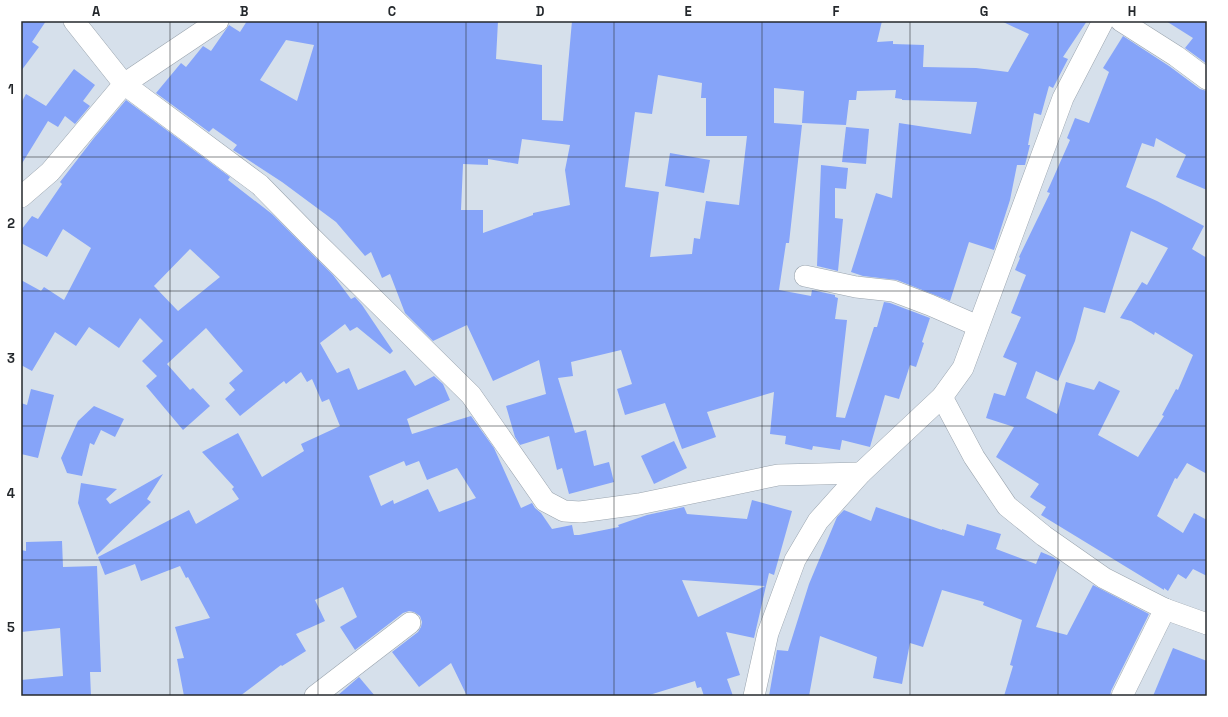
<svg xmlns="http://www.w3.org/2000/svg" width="1228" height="717" font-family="'Space Grotesk',sans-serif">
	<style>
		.building { fill: #86a4f9; fill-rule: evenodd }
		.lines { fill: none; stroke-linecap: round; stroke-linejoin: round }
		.minor-casing { stroke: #9ba5af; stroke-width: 22 }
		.minor { stroke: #fff; stroke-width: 21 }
		.grid { fill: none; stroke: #24282c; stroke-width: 1; stroke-opacity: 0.55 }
		.neatline { fill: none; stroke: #24282c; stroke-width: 1.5 }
		.grid-label { font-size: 13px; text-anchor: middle; font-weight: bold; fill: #24282c }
	</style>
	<rect width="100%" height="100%" fill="#d6e0eb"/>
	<g class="building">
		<path d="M 21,21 L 46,21 L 32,42 L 39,47 L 21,71 Z"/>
		<path d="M 247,21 L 498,21 L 496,59 L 542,65 L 542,120 L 563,121 L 572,21 L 882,21 L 877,42 L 893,41 L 893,44 L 924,45 L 923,67 L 976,68 L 1008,72 L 1029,34 L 1001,21 L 1087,21 L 1063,57 L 1068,59 L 1053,88 L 1049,86 L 1041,115 L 1034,113 L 1028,145 L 1030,145 L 1025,165 L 1017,165 L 1010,200 L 994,250 L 969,242 L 950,301 L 897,280 L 863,276 L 851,272 L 876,193 L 892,198 L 899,123 L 971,134 L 977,102 L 902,100 L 902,99 L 895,98 L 896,90 L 857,91 L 856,100 L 849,100 L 846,125 L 802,123 L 804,91 L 774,88 L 774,123 L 802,125 L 789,243 L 786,243 L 779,290 L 811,296 L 812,290 L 835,295 L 835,297 L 838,298 L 835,319 L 847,320 L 836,417 L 845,418 L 874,327 L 877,327 L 884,302 L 890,303 L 930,318 L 922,342 L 924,343 L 916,367 L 910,365 L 899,399 L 885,395 L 870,447 L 842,440 L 840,450 L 813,446 L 812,450 L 785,444 L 786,436 L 770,434 L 774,392 L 707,412 L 716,437 L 682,449 L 665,403 L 625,415 L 617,389 L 632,384 L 621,350 L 571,362 L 573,376 L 558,378 L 575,433 L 586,430 L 594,466 L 609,462 L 614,482 L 569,494 L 562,468 L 557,470 L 549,436 L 520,445 L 515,437 L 506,406 L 546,394 L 539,360 L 493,381 L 467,325 L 433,341 L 405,313 L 390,274 L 382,278 L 371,252 L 365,256 L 336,222 L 282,182 L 233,150 L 237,145 L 213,128 L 209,132 L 156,93 L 181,63 L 186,67 L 203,46 L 211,51 L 229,25 L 240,32 ZM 286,40 L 314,45 L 297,101 L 260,80 ZM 658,75 L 702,83 L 701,98 L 706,98 L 706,136 L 747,136 L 739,205 L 706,201 L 700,239 L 694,238 L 692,254 L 650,257 L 659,192 L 625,187 L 635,112 L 652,114 ZM 522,139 L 570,145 L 565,170 L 570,205 L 533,213 L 533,215 L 483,233 L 483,210 L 461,210 L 463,164 L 488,165 L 488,159 L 518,164 Z"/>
		<path d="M 1166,21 L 1207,21 L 1207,64 L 1185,48 L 1193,38 Z"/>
		<path d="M 1123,36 L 1169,66 L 1200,89 L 1207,91 L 1207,190 L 1176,177 L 1186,155 L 1156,138 L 1154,147 L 1142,143 L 1126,187 L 1157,201 L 1204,226 L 1192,249 L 1207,258 L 1207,474 L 1187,463 L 1177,479 L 1175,478 L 1157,516 L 1183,533 L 1194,513 L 1207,520 L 1207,576 L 1193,569 L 1186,579 L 1178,574 L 1168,591 L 1164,588 L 1164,590 L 1041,515 L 1046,507 L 1030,497 L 1039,484 L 996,457 L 1014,427 L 986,418 L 994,393 L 1005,396 L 1017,363 L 1003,357 L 1021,317 L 1011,313 L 1026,275 L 1015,270 L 1020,258 L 1019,257 L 1050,193 L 1047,192 L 1070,140 L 1067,138 L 1075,118 L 1089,123 L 1109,72 L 1103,68 ZM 1131,231 L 1168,248 L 1147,285 L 1142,282 L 1120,318 L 1131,321 L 1154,335 L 1155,332 L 1193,355 L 1178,390 L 1176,389 L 1162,415 L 1164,416 L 1138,457 L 1098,435 L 1120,391 L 1099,381 L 1094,390 L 1066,382 L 1057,414 L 1026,398 L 1036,371 L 1058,381 L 1075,341 L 1084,307 L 1105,313 Z"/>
		<path d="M 74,69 L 95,85 L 83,101 L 90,106 L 75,124 L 65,116 L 58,127 L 48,121 L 21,165 L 21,103 L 26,94 L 46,106 Z"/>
		<path d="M 126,100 L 230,177 L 228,180 L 272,214 L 333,275 L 351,299 L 355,297 L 362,305 L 393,351 L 390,354 L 357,327 L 350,331 L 345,324 L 320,343 L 337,373 L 349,368 L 358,390 L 405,370 L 415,386 L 434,376 L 443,384 L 450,400 L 407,419 L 412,434 L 471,416 L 494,448 L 521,508 L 532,503 L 535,508 L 541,513 L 552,529 L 572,525 L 574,535 L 579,535 L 619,527 L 618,525 L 647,515 L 684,507 L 687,514 L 747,519 L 752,500 L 792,511 L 774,575 L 769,573 L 754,638 L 726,632 L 740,675 L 727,679 L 733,696 L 704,696 L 701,687 L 697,688 L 695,681 L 646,696 L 467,696 L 451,663 L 419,687 L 392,652 L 418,632 L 421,627 L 422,622 L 420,616 L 414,612 L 409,611 L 403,613 L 355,650 L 340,627 L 357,617 L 343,587 L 315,600 L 325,621 L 296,634 L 306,651 L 282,666 L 281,665 L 240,696 L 184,696 L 177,659 L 184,658 L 175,627 L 210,618 L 188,577 L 186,578 L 180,566 L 141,581 L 135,564 L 105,575 L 98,557 L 189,510 L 196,524 L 239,499 L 232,489 L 234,487 L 202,452 L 238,433 L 262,477 L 304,451 L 301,444 L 340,426 L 329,399 L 322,402 L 312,379 L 307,382 L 301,372 L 286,384 L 284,381 L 240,416 L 225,399 L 235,390 L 229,383 L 243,371 L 206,328 L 167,364 L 190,390 L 193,388 L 210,406 L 183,430 L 146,386 L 157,376 L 142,361 L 163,341 L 140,318 L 119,348 L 89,327 L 76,346 L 55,332 L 32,371 L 21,365 L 21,280 L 41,291 L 44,287 L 64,300 L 91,248 L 63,229 L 47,257 L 21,243 L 21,230 L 32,216 L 38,219 L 62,184 L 60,182 L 94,138 ZM 190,249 L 220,277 L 178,311 L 154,286 ZM 404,461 L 406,466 L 419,461 L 427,480 L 457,468 L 476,498 L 439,512 L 428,489 L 394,504 L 393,500 L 381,506 L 369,476 ZM 682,580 L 765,586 L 698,617 Z"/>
		<path d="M 846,127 L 869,129 L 866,164 L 842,162 Z"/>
		<path d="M 670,153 L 710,160 L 704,193 L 665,186 Z"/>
		<path d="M 821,165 L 848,168 L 846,189 L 835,188 L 835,218 L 843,219 L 838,271 L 817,266 Z"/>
		<path d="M 31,389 L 54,395 L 38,458 L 21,454 L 21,403 L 27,405 Z"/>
		<path d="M 94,406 L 124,419 L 115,437 L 101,430 L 94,445 L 90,443 L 82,476 L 67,473 L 61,458 L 78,421 Z"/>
		<path d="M 674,441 L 687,468 L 654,484 L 641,456 Z"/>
		<path d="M 163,474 L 147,499 L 151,502 L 97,555 L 78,503 L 81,483 L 117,489 L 106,499 L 110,504 Z"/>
		<path d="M 876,507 L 942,530 L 942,529 L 964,536 L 967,524 L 1001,534 L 996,549 L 1036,564 L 1041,552 L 1053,557 L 1060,562 L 1036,627 L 1067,635 L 1093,585 L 1149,614 L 1111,691 L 1110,696 L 1004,696 L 1013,666 L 1010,665 L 1022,620 L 983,605 L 984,602 L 942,590 L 923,647 L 910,643 L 902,684 L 873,678 L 877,657 L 820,636 L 809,696 L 769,696 L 777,650 L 788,651 L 809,584 L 837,517 L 844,510 L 871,521 Z"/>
		<path d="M 62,541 L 63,567 L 97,566 L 101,672 L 90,672 L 91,696 L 21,696 L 21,680 L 63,676 L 60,628 L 21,632 L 21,550 L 26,551 L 26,542 Z"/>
		<path d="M 1173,648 L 1207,661 L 1207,696 L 1153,696 Z"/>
		<path d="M 359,677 L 375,696 L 337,696 Z"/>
	</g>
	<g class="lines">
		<defs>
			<g id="minor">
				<path d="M 74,21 L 124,84 L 260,185 L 308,234 L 471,395 L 545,501 L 564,511 L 580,512 L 639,504 L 778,475 L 861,473"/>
				<path d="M 1121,21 L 1176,56 L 1207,79"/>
				<path d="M 21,197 L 50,172 L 124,84 L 218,21"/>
				<path d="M 805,276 L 856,287 L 893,291 L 930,305 L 978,326"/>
				<path d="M 942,397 L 974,457 L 1007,506 L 1044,536 L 1104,578 L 1165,609 L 1207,624"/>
				<path d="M 315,696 L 410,623"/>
				<path d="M 754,696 L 768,633 L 795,560 L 818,521 L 861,473 L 942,397 L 963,368 L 1063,98 L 1103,21"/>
				<path d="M 1122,696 L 1165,609"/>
			</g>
		</defs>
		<use href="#minor" class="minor-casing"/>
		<use href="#minor" class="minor"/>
	</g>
	<path class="grid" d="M 170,21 L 170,696M 318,21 L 318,696M 466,21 L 466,696M 614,21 L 614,696M 762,21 L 762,696M 910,21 L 910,696M 1058,21 L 1058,696M 21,157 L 1207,157M 21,291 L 1207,291M 21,426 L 1207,426M 21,560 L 1207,560"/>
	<rect width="1228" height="717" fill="none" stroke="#ffffff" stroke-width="44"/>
	<rect x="22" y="22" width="1184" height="673" class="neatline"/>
	<g class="grid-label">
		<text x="96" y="16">A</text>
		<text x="244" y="16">B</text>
		<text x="392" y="16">C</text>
		<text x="540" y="16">D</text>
		<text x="688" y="16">E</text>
		<text x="836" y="16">F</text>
		<text x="984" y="16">G</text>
		<text x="1132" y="16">H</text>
		<text x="11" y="94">1</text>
		<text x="11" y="228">2</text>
		<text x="11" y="363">3</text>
		<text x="11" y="498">4</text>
		<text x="11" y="632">5</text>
	</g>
</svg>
